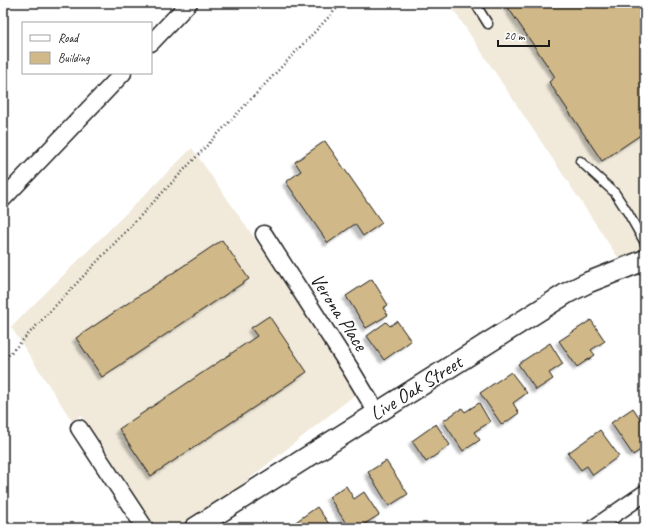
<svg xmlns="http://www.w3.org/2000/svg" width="648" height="531" font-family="Caveat,sans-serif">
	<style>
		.built { fill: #f1eadb }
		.building { fill: #d0b888; stroke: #1c1c1c; filter: url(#shadow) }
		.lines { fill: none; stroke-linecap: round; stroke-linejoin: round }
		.service-casing { stroke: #1c1c1c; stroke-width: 11 }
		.minor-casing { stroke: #1c1c1c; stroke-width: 19 }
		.tertiary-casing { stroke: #1c1c1c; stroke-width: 23 }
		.path { stroke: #1c1c1c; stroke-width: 2.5; stroke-dasharray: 1 3; stroke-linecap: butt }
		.service { stroke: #fff; stroke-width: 8 }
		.minor { stroke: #fff; stroke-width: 16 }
		.tertiary { stroke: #fff; stroke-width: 20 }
		.labels { text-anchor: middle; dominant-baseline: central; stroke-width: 3; stroke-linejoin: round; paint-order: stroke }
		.street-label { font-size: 20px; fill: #1c1c1c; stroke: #fff }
	</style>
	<defs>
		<filter id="shadow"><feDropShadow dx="-3.5" dy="3.5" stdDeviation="1" flood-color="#0004"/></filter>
	</defs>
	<rect width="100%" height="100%" fill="#fff"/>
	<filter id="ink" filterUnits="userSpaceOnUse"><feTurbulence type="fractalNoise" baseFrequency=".025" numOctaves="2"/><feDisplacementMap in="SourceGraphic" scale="8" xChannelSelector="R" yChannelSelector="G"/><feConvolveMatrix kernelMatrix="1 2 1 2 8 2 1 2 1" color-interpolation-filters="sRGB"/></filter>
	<g filter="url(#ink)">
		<g class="built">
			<path d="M 449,3 L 645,3 L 645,250 L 619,259 Z"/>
			<path d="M 192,148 L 271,262 L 356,394 L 234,491 L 176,528 L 155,528 L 81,415 L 72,421 L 11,327 Z"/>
		</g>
		<g class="building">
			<path d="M 505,3 L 645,3 L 645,132 L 602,161 L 549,82 L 555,77 Z"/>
			<path d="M 325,141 L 382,223 L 363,236 L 355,224 L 328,243 L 286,182 L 301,171 L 295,162 Z"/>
			<path d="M 222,240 L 249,279 L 102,377 L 76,338 Z"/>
			<path d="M 372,279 L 388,305 L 383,308 L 388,315 L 366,328 L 346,296 Z"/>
			<path d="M 269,316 L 307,372 L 151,476 L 119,429 L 257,336 L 251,328 Z"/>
			<path d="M 591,320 L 605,341 L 591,350 L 595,355 L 577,367 L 559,341 Z"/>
			<path d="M 397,321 L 411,341 L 384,360 L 367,336 L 386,322 L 390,326 Z"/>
			<path d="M 550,343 L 563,364 L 549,373 L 553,379 L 536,390 L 518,364 Z"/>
			<path d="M 511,372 L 527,393 L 513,403 L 519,413 L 502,425 L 480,393 Z"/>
			<path d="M 479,403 L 490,422 L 474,432 L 480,440 L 463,451 L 443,421 L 462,408 L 465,412 Z"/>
			<path d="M 633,408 L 645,426 L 645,447 L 633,455 L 611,423 Z"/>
			<path d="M 436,424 L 450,445 L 426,462 L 412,441 Z"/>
			<path d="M 600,430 L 619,456 L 593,475 L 587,466 L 581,470 L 568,453 Z"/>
			<path d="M 386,461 L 408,494 L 389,506 L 368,472 Z"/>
			<path d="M 346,486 L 354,499 L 364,492 L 379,515 L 358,528 L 349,528 L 329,497 Z"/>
			<path d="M 317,507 L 332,528 L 291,528 L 290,526 Z"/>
		</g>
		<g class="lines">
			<defs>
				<g id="service">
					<path d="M 475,3 L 488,24"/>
					<path d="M 580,161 L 615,193 L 628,213 L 645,243"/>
				</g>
				<g id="minor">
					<path d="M 151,43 L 189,3"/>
					<path d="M 3,199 L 123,73"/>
					<path d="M 264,234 L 350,368 L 377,413"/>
					<path d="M 79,428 L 145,528"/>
					<path d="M 594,528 L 645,493"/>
				</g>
				<path id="tertiary" d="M 195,528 L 567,293 L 589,282 L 645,260"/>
			</defs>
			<use href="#service" class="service-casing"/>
			<use href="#minor" class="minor-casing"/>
			<use href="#tertiary" class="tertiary-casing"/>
			<path class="path" d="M 3,361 L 342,3"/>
			<use href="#service" class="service"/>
			<use href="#minor" class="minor"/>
			<use href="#tertiary" class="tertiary"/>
		</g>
	</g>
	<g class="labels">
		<g class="street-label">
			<text transform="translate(339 312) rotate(57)">Verona Place</text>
			<text transform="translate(416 388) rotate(-32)">Live Oak Street</text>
		</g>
	</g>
	<rect width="648" height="531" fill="none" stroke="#fff" stroke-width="16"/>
	<rect x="8" y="8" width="632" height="515" fill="none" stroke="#1c1c1c" stroke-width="1.5" filter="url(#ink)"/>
	<rect x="22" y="22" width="130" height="52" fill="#ffffff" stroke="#a4a4a4"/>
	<rect x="30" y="35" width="20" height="6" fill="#ffffff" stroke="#a4a4a4"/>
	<text x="58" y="42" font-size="12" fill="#1c1c1c">Road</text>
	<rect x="30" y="52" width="20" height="12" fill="#d0b888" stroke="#a4a4a4"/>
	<text x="58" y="62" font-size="12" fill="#1c1c1c">Building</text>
	<path d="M498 40v6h51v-6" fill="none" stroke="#1c1c1c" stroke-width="2"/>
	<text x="504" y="40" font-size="12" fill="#1c1c1c" stroke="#ffffff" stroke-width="3" paint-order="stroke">20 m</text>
</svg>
